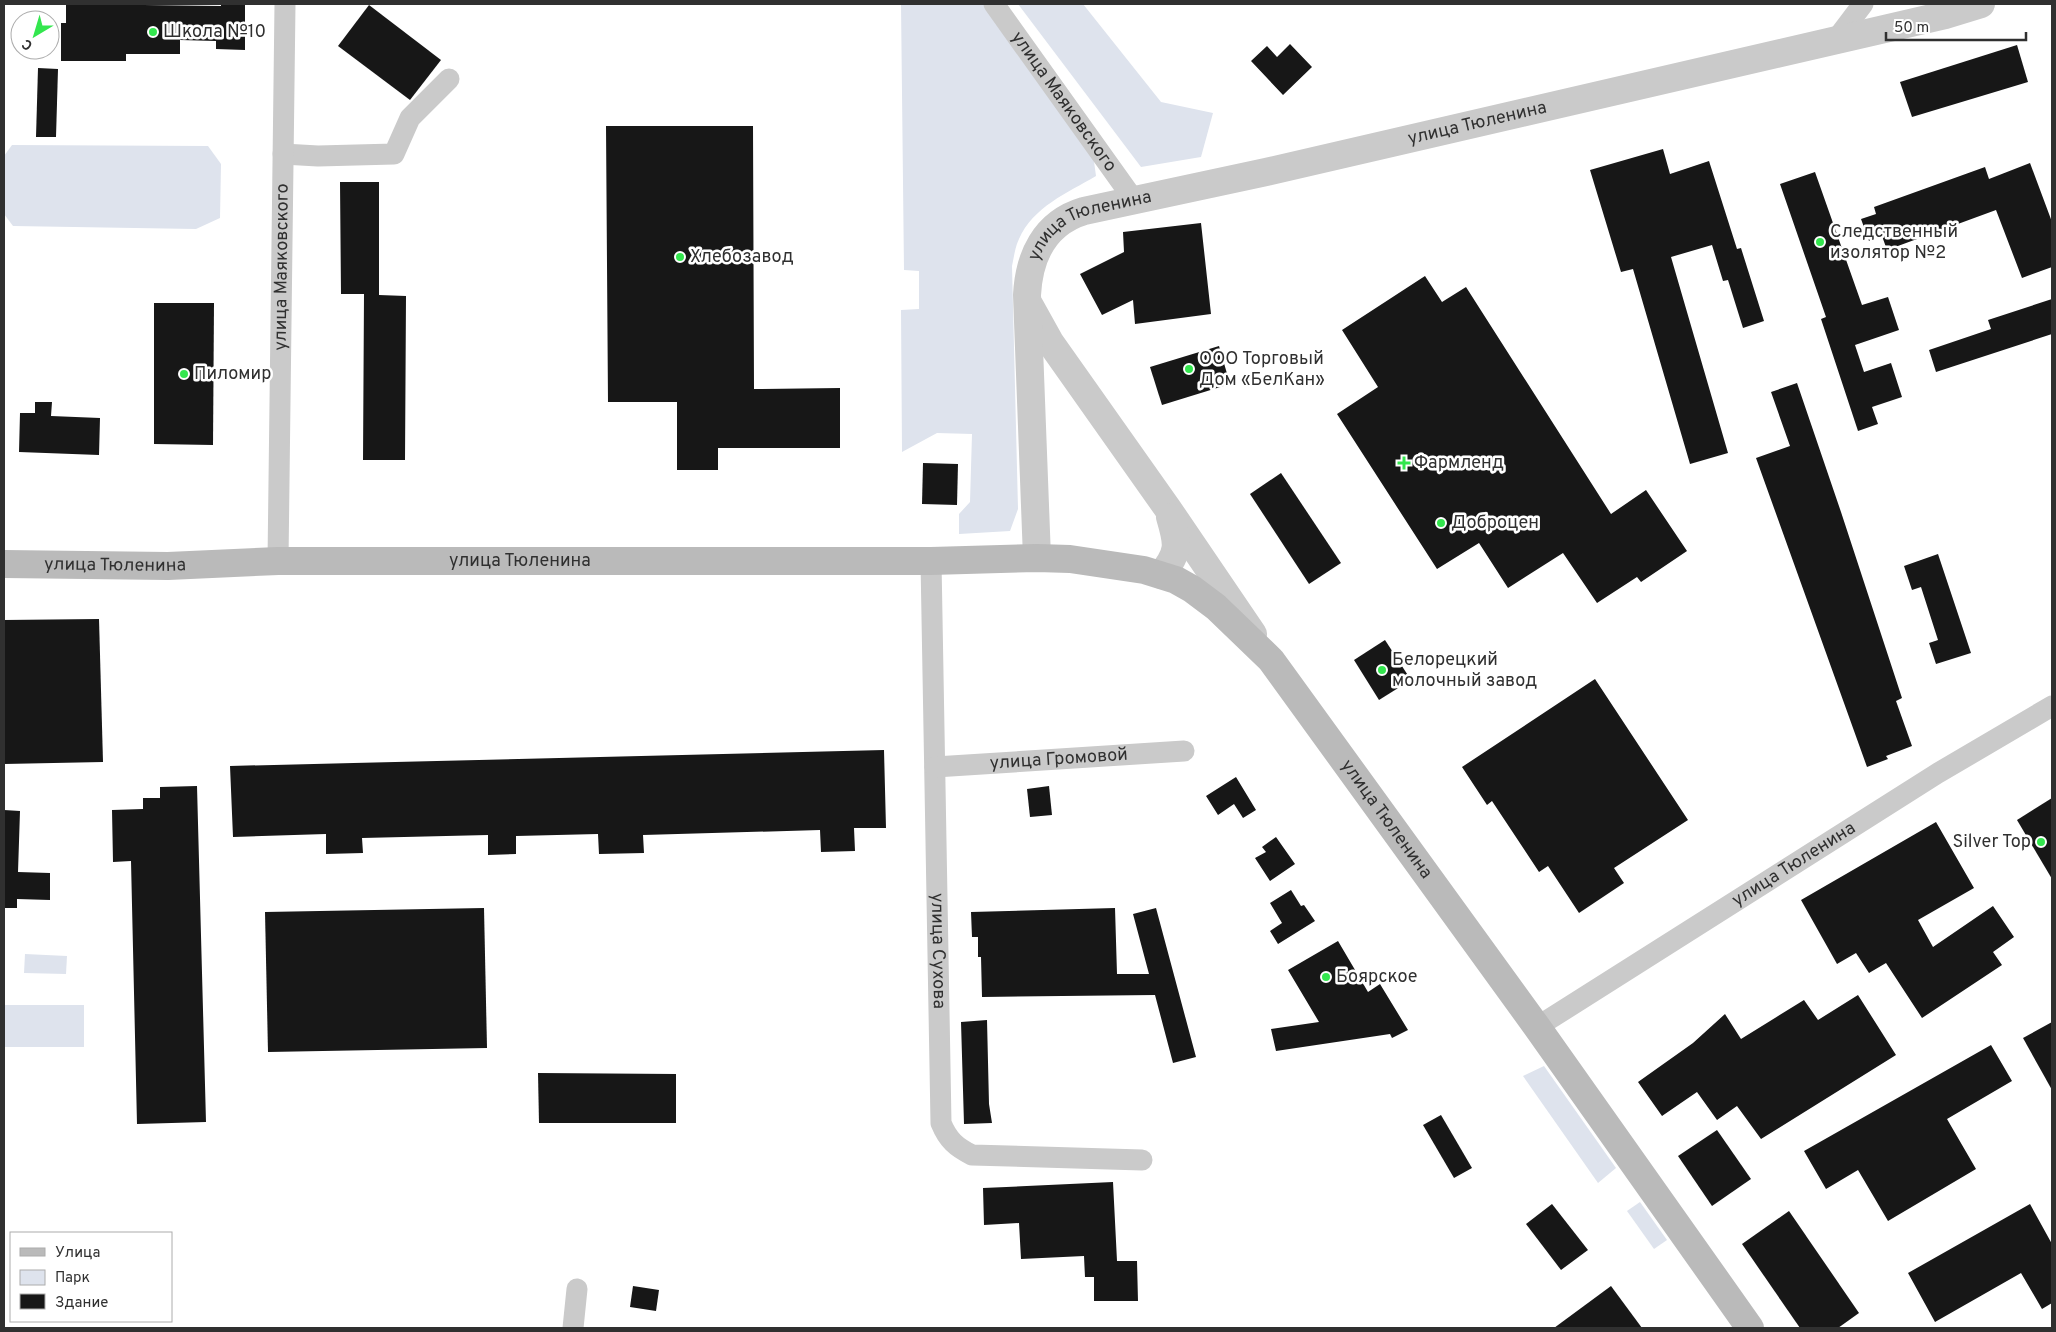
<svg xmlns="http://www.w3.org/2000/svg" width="2056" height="1332" font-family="Overpass,sans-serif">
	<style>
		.green { fill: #dee3ed }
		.building { fill: #171717 }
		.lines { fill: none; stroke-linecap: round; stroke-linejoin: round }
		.minor { stroke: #cacaca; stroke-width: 21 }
		.tertiary { stroke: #cacaca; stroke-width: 28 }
		.secondary { stroke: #bababa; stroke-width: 28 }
		.poi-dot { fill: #33e64e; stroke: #fff; stroke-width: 2 }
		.labels { text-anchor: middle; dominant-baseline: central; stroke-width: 5; stroke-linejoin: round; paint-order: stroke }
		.poi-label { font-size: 18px; fill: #303030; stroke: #fff; text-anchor: start }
		.street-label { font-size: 18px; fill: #303030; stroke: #fff }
	</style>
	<rect width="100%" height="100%" fill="#fff"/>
	<g class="green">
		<path d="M 901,4 L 985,4 L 1093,154 L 1096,176 C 1067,193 1033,207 1019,239 C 1015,247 1014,257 1012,266 L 1018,509 L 1010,531 L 959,534 L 959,514 L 970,502 L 972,434 L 937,433 L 902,452 L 901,310 L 919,309 L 919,271 L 904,270 Z"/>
		<path d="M 1018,4 L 1083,4 L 1161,102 L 1213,113 L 1201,157 L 1141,167 Z"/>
		<path d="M 12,145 L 208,146 L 221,164 L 220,218 L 196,229 L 13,226 L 4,214 L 4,156 Z"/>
		<path d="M 25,954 L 67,956 L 66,974 L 24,973 Z"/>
		<rect x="4" y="1005" width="80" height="42"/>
		<path d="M 1544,1066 L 1616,1168 L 1598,1183 L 1523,1076 Z"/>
		<path d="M 1640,1202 L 1667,1240 L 1654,1249 L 1627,1211 Z"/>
	</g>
	<g class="building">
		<path d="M 66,4 L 221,6 L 221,4 L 245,4 L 245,50 L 216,49 L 216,41 L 180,40 L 180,54 L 126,54 L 126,61 L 61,61 L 61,23 L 66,23 Z"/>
		<path d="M 369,5 L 441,60 L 410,100 L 338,46 Z"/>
		<path d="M 1290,44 L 1312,67 L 1283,95 L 1251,61 L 1267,46 L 1277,57 Z"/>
		<path d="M 2017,45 L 2028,82 L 1912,117 L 1900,82 Z"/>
		<path d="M 38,68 L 58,69 L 56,137 L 36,137 Z"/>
		<path d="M 606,126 L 753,126 L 754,389 L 840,388 L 840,448 L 718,448 L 718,470 L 677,470 L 677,402 L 608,402 Z"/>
		<path d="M 1663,149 L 1670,174 L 1709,161 L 1737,249 L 1741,248 L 1764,321 L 1743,328 L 1728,280 L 1723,281 L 1712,245 L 1671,257 L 1728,453 L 1690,464 L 1633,269 L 1621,272 L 1590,170 Z"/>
		<path d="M 2030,163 L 2052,222 L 2052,267 L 2022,278 L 1996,210 L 1887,250 L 1882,236 L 1869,241 L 1861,219 L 1876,214 L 1874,207 L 1985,167 L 1989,179 Z"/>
		<path d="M 1815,172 L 1862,305 L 1888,297 L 1899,330 L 1855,345 L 1864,372 L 1891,363 L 1902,397 L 1872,407 L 1878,424 L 1858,431 L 1821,319 L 1826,317 L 1780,184 Z"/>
		<path d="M 340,182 L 379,182 L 379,295 L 406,296 L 405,460 L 363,460 L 364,294 L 341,294 Z"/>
		<path d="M 1201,223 L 1211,314 L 1135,324 L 1133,300 L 1102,315 L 1080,274 L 1124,252 L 1123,232 Z"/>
		<path d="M 1425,276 L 1442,302 L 1466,287 L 1611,514 L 1646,490 L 1687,551 L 1641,582 L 1637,577 L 1597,603 L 1563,553 L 1508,588 L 1479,543 L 1437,569 L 1337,414 L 1378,387 L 1342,330 Z"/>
		<path d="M 2052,299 L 2052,334 L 1936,372 L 1929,350 L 1991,329 L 1988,320 Z"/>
		<path d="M 154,303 L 214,303 L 213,445 L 154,444 Z"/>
		<path d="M 1219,346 L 1230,384 L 1162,405 L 1150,367 Z"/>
		<path d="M 1797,383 L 1841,512 L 1902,698 L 1896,701 L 1912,746 L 1886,756 L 1888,759 L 1867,767 L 1756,458 L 1790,446 L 1771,392 Z"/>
		<path d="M 35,402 L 52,402 L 51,416 L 100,418 L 99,455 L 19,452 L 20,413 L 35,413 Z"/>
		<path d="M 923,463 L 958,464 L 957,505 L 922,504 Z"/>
		<path d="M 1281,473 L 1341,563 L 1309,584 L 1250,494 Z"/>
		<path d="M 1938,554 L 1971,653 L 1936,664 L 1929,643 L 1938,640 L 1921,587 L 1912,590 L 1904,566 Z"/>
		<path d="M 99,619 L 103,762 L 4,764 L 4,620 Z"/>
		<path d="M 1385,640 L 1411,680 L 1379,700 L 1354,660 Z"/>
		<path d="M 1595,679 L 1688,820 L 1614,868 L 1624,883 L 1579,913 L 1548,866 L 1539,872 L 1492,801 L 1487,805 L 1462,767 Z"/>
		<path d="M 884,750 L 886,828 L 854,828 L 855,851 L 821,852 L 820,830 L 643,835 L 644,853 L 599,854 L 598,834 L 516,836 L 516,854 L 488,855 L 488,835 L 362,838 L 363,853 L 326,854 L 326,834 L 233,837 L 230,766 Z"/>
		<path d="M 1236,777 L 1256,810 L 1243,818 L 1234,804 L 1218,815 L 1206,796 Z"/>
		<path d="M 197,786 L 206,1122 L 137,1124 L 131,861 L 113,862 L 112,810 L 143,809 L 143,798 L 160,798 L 160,787 Z"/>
		<path d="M 1049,786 L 1052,815 L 1030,817 L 1027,789 Z"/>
		<path d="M 2052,798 L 2052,879 L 2017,820 Z"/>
		<path d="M 4,810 L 20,811 L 18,872 L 50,873 L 50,900 L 17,899 L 17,908 L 4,908 Z"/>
		<path d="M 1936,822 L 1974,888 L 1918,920 L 1933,947 L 1993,906 L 2014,937 L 1993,952 L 2002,965 L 1922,1018 L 1886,963 L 1869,973 L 1856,953 L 1837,964 L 1801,900 Z"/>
		<path d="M 1276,837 L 1295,864 L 1270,881 L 1255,858 L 1266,852 L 1262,847 Z"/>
		<path d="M 1291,890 L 1301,906 L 1304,905 L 1315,921 L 1278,944 L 1270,931 L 1282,923 L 1270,903 Z"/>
		<path d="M 484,908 L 487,1048 L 268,1052 L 265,912 Z"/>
		<path d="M 1115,908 L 1117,974 L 1149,974 L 1133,914 L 1156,908 L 1196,1057 L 1173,1063 L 1155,995 L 982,997 L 981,957 L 978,957 L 978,937 L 972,937 L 971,912 Z"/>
		<path d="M 1338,941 L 1368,992 L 1380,984 L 1408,1030 L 1392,1038 L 1390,1034 L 1276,1051 L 1271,1029 L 1319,1022 L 1288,970 Z"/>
		<path d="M 1858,995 L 1896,1055 L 1761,1139 L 1737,1106 L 1717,1120 L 1697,1092 L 1662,1116 L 1638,1082 L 1693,1043 L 1725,1014 L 1741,1039 L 1804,1000 L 1818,1020 Z"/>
		<path d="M 987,1020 L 989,1104 L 992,1123 L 964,1124 L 961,1022 Z"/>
		<path d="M 2052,1022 L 2052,1090 L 2023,1038 Z"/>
		<path d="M 1991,1045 L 2012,1081 L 1947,1119 L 1976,1169 L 1888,1221 L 1858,1170 L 1826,1189 L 1804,1151 Z"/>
		<path d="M 538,1073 L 676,1074 L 676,1123 L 539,1123 Z"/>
		<path d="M 1441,1115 L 1472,1168 L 1454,1178 L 1423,1125 Z"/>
		<path d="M 1717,1130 L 1751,1179 L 1712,1206 L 1678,1156 Z"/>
		<path d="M 1113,1182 L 1117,1261 L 1137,1261 L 1138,1301 L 1094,1301 L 1094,1277 L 1085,1277 L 1084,1256 L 1021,1259 L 1019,1223 L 984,1225 L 983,1188 Z"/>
		<path d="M 1552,1204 L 1588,1250 L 1561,1270 L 1526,1224 Z"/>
		<path d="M 2030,1204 L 2052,1244 L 2052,1303 L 2042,1309 L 2021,1273 L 1935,1322 L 1908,1273 Z"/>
		<path d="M 1789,1211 L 1859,1313 L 1838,1328 L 1800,1328 L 1742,1244 Z"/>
		<path d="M 633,1286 L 659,1290 L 656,1311 L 630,1307 Z"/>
		<path d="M 1611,1286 L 1642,1328 L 1554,1328 Z"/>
	</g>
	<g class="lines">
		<g class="minor">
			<path id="s1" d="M 994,4 L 1134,200"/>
			<path d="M 1835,41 L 1863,4"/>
			<path d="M 283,154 L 318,156 L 394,154 L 410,118 L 449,79"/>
			<path id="s2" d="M 278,561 L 285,4"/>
			<path id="s3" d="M 931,561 L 941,1123 C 948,1140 956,1147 972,1155 L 1142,1160"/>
			<path id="s4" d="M 935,767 L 1184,751"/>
			<path id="s5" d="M 1537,1027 L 1938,773 L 2052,706"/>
			<path d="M 573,1328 L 577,1289"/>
		</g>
		<g class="tertiary">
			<path d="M 1030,306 L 1050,342 L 1168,509 L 1253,634"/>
			<path id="s6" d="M 1037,558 L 1027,295 C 1029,257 1044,223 1084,211 L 1266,172 L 1945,15 L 1981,4"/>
			<path d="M 1161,575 C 1180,552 1178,544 1170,517"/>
		</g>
		<path class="secondary" id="s7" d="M 4,564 L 168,566 L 278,561 L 931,561 L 1037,558 L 1070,559 L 1144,570 L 1176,580 L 1192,589 L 1216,607 L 1271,660 L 1537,1027 L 1750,1328"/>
	</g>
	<g class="poi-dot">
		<circle cx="153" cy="32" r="5"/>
		<circle cx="1820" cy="242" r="5"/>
		<circle cx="680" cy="257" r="5"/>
		<circle cx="1189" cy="369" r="5"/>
		<circle cx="184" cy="374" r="5"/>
		<path d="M1401.5 455.5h5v5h5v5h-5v5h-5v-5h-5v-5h5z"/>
		<circle cx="1441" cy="523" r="5"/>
		<circle cx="1382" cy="670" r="5"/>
		<circle cx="2041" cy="842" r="5"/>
		<circle cx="1326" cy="977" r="5"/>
	</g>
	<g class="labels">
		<g class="poi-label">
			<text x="163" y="32">Школа №10</text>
			<text x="1830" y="232">Следственный<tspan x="1830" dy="21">изолятор №2</tspan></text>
			<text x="690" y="257">Хлебозавод</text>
			<text x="1199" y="359">ООО Торговый<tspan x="1199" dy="21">Дом «БелКан»</tspan></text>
			<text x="194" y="374">Пиломир</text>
			<text x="1414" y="463">Фармленд</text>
			<text x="1451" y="523">Доброцен</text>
			<text x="1392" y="660">Белорецкий<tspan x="1392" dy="21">молочный завод</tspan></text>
			<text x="2031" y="842" text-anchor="end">Silver Top</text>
			<text x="1336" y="977">Боярское</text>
		</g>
		<g class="street-label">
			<text stroke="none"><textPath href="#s1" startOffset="120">улица Маяковского</textPath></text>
			<text stroke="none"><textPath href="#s6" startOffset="775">улица Тюленина</textPath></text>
			<text stroke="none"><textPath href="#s6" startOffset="370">улица Тюленина</textPath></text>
			<text stroke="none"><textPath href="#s2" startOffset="294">улица Маяковского</textPath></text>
			<text stroke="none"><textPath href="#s7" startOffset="516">улица Тюленина</textPath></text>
			<text stroke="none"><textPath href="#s7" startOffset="111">улица Тюленина</textPath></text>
			<text stroke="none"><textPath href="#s4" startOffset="124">улица Громовой</textPath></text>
			<text stroke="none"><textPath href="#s7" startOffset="1496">улица Тюленина</textPath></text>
			<text stroke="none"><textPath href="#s5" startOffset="304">улица Тюленина</textPath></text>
			<text stroke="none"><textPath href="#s3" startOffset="390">улица Сухова</textPath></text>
		</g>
	</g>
	<rect width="2056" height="1332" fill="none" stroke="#303030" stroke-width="10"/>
	<rect x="10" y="1232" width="162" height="90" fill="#ffffff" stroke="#acacac"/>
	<rect x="20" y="1248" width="25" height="8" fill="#bababa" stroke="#acacac"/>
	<text x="55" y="1257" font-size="15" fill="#303030">Улица</text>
	<rect x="20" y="1270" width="25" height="15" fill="#dee3ed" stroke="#acacac"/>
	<text x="55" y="1282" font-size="15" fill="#303030">Парк</text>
	<rect x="20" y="1294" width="25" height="15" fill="#171717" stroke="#acacac"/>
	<text x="55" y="1307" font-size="15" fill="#303030">Здание</text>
	<g transform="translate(35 35) rotate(218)"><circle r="24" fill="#ffffff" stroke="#acacac"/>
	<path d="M0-4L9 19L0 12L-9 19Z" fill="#33e64e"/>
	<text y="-8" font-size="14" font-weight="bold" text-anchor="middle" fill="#303030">С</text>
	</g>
	<path d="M1886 32v8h140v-8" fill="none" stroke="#303030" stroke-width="2.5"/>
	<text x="1894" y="32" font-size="15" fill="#303030" stroke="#ffffff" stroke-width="4" paint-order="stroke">50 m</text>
</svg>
